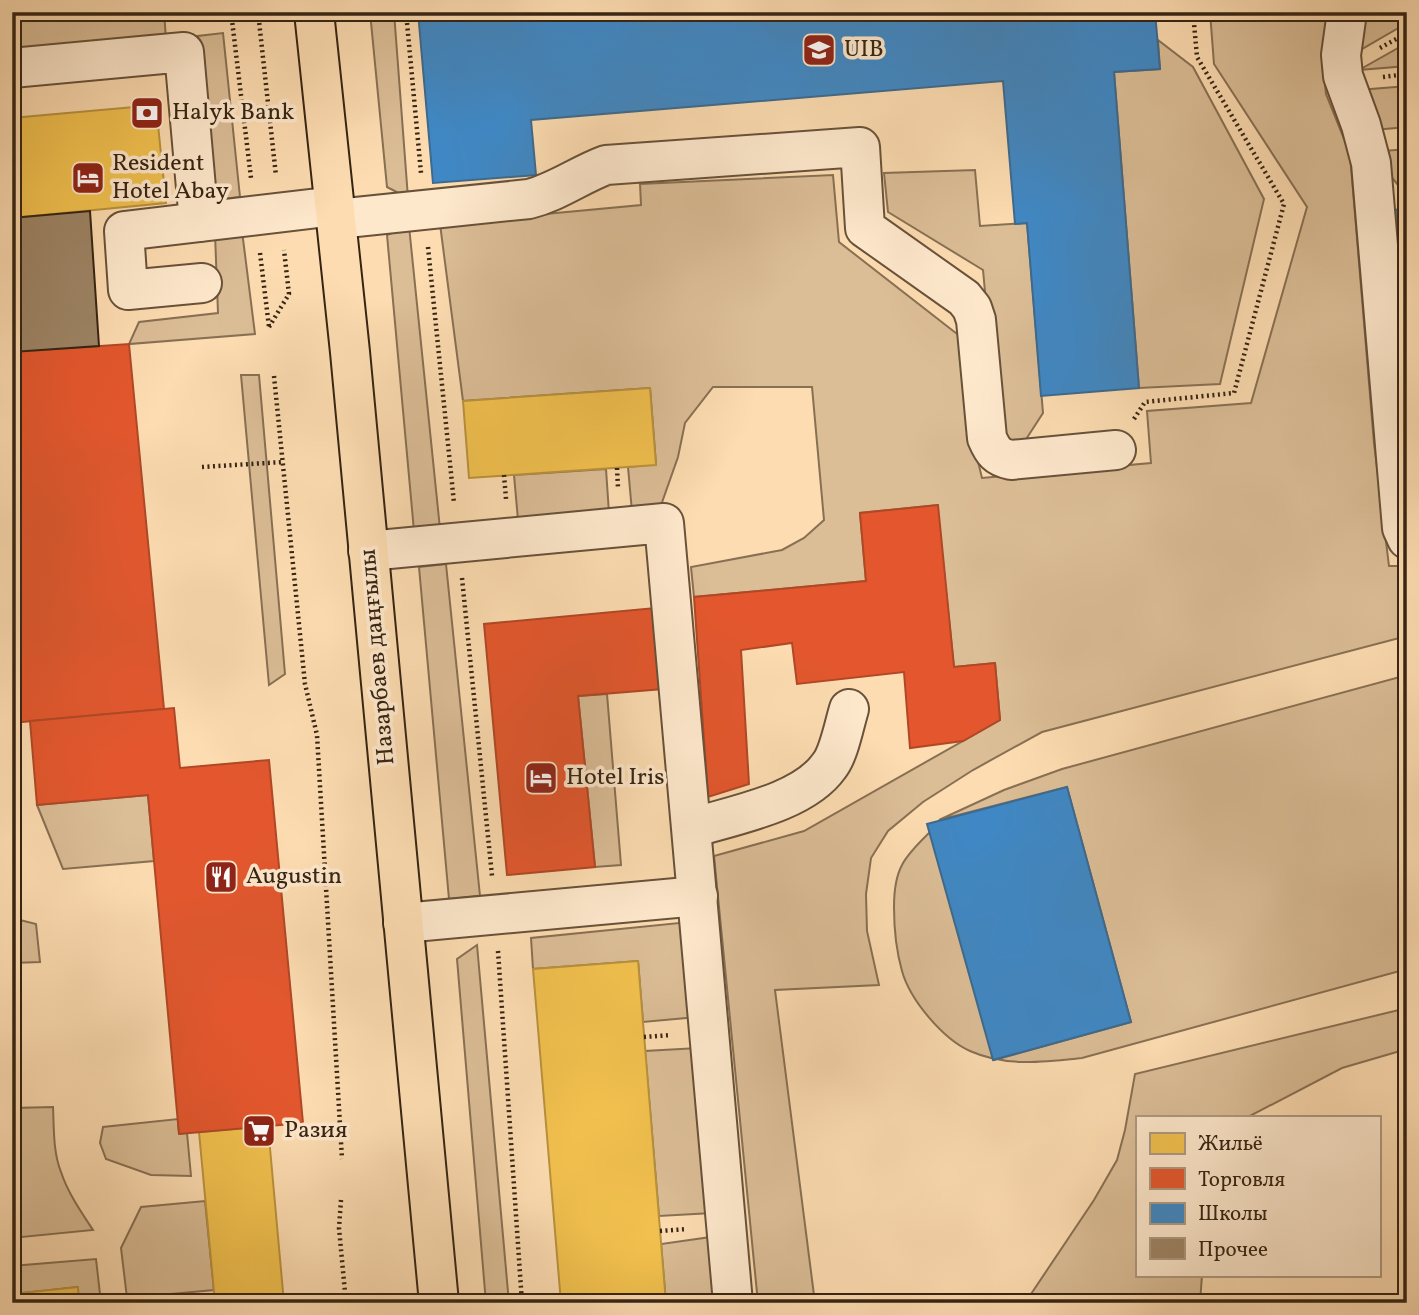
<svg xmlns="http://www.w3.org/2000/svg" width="1419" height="1315" font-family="Vollkorn,serif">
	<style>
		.green { fill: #dbbd96; stroke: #887054; stroke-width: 2 }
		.homes { fill: #f2c14e; stroke: #ba923c; stroke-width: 2 }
		.shops { fill: #e4572e; stroke: #b04826; stroke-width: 2 }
		.schools { fill: #3f88c5; stroke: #3c6a90; stroke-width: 2 }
		.building { fill: #9d8465; stroke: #362413; stroke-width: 2 }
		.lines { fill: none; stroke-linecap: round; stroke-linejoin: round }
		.minor-casing { stroke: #68523a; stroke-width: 42 }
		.major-casing { stroke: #362413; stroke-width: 42 }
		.path { stroke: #362413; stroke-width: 4.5; stroke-dasharray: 2 3.5; stroke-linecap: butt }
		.minor { stroke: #fee8cc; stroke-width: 38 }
		.major { stroke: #fddcb1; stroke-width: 38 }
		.labels { text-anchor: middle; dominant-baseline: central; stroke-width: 7; stroke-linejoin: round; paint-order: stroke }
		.poi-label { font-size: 24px; fill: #362413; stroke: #fee8cc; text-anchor: start }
		.street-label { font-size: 24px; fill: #362413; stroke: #fee8cc }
	</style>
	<rect width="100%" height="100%" fill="#fddcb1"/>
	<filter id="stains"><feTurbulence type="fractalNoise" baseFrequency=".00286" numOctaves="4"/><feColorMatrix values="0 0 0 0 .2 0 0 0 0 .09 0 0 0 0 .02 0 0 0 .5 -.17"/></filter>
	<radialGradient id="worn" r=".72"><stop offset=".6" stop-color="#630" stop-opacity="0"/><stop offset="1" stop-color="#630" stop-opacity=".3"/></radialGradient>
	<g class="green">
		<path d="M 90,12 L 164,12 L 166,39 L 12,52 L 12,19 Z"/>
		<path d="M 370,12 L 394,12 L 408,198 L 387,187 Z"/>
		<path d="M 1210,12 L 1329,12 L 1322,57 L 1326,94 L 1350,154 L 1374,443 L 1389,566 L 1407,566 L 1407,636 L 1042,732 L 973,770 L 923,802 L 888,831 L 871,858 L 866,894 L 867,931 L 879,985 L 775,990 L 815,1303 L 758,1303 L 714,856 L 804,831 L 1000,720 L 995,663 L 954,667 L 937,505 L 860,513 L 866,581 L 694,597 L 691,567 L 782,550 L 804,538 L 824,520 L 812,387 L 713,387 L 685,423 L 678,457 L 660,508 L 632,512 L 628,467 L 656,464 L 650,388 L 463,401 L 440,224 L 641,205 L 640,184 L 833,175 L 839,242 L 961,337 L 973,441 L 982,478 L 1151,463 L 1147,411 L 1251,403 L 1307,207 L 1214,64 Z"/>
		<path d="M 1360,12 L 1407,12 L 1407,23 L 1362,49 L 1350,43 Z"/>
		<path d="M 223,33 L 240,197 L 215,200 L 198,36 Z"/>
		<path d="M 1158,40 L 1193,67 L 1264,199 L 1220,384 L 1139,388 L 1114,72 L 1160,69 Z"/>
		<path d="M 1407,43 L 1407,66 L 1359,70 Z"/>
		<path d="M 1407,86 L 1407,127 L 1374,130 L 1359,90 Z"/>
		<path d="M 1407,149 L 1407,189 L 1402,190 L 1371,152 Z"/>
		<path d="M 975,170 L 980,226 L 1027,223 L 1043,413 L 1021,447 L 1008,443 L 997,421 L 983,270 L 888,212 L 884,173 Z"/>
		<path d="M 409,226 L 440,529 L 414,531 L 387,235 Z"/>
		<path d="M 242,231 L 255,334 L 129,344 L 139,322 L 218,313 L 215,234 Z"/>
		<path d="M 1407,253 L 1407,435 L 1390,255 Z"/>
		<path d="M 241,375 L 259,375 L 285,674 L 269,685 Z"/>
		<path d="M 606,469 L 609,513 L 518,520 L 514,475 Z"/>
		<path d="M 446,564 L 480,896 L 449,899 L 419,567 Z"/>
		<path d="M 1407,675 L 1407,969 L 1082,1058 C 1043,1062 1006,1067 970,1051 C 943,1039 910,1000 902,971 C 896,950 894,929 894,907 C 894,893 895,878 902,865 C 908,853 920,842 930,832 L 994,1060 L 1131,1022 L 1067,787 L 939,820 L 1004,790 L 1062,769 Z"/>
		<path d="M 607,694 L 621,865 L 595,867 L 578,696 Z"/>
		<path d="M 148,795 L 154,861 L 63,869 L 37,805 Z"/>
		<path d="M 12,918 L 36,924 L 40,962 L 12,963 Z"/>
		<path d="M 689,922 L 697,1017 L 643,1022 L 638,961 L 533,969 L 531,938 Z"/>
		<path d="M 477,945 L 509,1303 L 486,1303 L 457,959 Z"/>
		<path d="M 1407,1008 L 1407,1049 L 1342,1068 L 1248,1117 L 1137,1117 L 1137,1275 L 1202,1275 L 1200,1303 L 1025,1303 L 1094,1200 L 1117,1160 L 1125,1130 L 1135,1074 Z"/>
		<path d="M 698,1048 L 712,1213 L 659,1216 L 645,1051 Z"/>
		<path d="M 53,1107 C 54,1128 53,1152 61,1172 C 68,1193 81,1212 93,1230 L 12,1238 L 12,1108 Z"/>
		<path d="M 178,1119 L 179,1134 L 187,1133 L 191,1176 L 151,1175 L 106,1159 L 100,1143 L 103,1127 Z"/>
		<path d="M 205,1201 L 214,1290 L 127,1298 L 121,1248 L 141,1207 Z"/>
		<path d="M 711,1237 L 717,1303 L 666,1303 L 661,1244 Z"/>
		<path d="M 96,1259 L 101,1303 L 79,1303 L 77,1287 L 14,1294 L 12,1266 Z"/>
	</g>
	<g class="homes">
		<path d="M 156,105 L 166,203 L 12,218 L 12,118 Z"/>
		<path d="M 650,388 L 656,465 L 469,478 L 463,401 Z"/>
		<path d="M 638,961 L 666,1303 L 561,1303 L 533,969 Z"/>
		<path d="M 268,1126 L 284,1303 L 215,1303 L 199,1132 Z"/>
		<path d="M 78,1287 L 79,1303 L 12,1303 L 12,1294 Z"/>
	</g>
	<g class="shops">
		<path d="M 129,344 L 164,709 L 12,723 L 12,352 Z"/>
		<path d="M 938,505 L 954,667 L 995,663 L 1000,720 L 963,741 L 910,748 L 904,672 L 797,684 L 792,643 L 741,650 L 749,784 L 708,797 L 694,597 L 866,581 L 860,513 Z"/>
		<path d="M 655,608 L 663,689 L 578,696 L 595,867 L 507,875 L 484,624 Z"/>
		<path d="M 174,708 L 180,768 L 269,760 L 303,1123 L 179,1134 L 148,795 L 37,805 L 30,721 Z"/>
	</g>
	<g class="schools">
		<path d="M 418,12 L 1155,12 L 1160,69 L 1114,72 L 1139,388 L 1041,396 L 1027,223 L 1015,224 L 1003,81 L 531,120 L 536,175 L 433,183 Z"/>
		<path d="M 1407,189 L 1407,253 L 1390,255 L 1386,211 L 1403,209 L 1402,190 Z"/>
		<path d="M 1067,787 L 1131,1022 L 993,1060 L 927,824 Z"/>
	</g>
	<path class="building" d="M 90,211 L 99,346 L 12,352 L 12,218 Z"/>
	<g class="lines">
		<defs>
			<g id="minor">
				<path d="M 1347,12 L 1341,55 L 1343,76 L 1361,125 L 1371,163 L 1402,528 L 1407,539"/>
				<path d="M 12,68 L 184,52 L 199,222"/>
				<path d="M 337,219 L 529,199 C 557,192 579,175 606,165 L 860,147 L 865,228 L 964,298 L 972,308 L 976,320 L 987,438 C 993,452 997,457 1011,460 L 1116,450"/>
				<path d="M 202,283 L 128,290 L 124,231 L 335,206"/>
				<path d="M 368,551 L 664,523 L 733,1303"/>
				<path d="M 692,828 C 734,815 803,803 829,766 C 839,754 844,725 849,709"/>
				<path d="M 403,923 L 698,896"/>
			</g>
			<path id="major" d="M 314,12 L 350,352 L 439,1303"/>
		</defs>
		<use href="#minor" class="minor-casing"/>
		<use href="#major" class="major-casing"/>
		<g class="path">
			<path d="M 231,12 L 251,178"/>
			<path d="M 258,12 L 276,176"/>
			<path d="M 406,12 L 421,173"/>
			<path d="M 1380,48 L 1407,33"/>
			<path d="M 1383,77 L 1407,74"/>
			<path d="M 428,247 L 454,503"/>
			<path d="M 260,253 L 269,327"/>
			<path d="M 269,327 L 289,294 L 284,250"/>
			<path d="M 274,376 L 305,684 L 317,735 L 342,1159"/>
			<path d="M 1134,419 L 1145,402 L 1234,393 L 1284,204 L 1197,57 L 1193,12"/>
			<path d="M 202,467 L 283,462"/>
			<path d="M 617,468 L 618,488"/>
			<path d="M 504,475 L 506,499"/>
			<path d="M 462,578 L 492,876"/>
			<path d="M 498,951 L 522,1303"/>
			<path d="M 644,1037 L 671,1035"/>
			<path d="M 341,1200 L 339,1228 L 346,1303"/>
			<path d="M 660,1231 L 687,1229"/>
		</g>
		<use href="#minor" class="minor"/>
		<use href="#major" class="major"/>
	</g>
	<defs>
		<symbol id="university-square" viewBox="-11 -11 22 22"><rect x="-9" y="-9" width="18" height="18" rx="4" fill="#8f2418" stroke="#fee8cc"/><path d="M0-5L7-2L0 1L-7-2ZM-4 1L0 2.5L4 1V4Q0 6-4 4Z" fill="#fff"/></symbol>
		<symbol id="bank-square" viewBox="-11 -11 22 22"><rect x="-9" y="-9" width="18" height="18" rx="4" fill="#8f2418" stroke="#fee8cc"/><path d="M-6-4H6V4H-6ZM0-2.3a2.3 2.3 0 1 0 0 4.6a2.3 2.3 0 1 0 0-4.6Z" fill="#fff"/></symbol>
		<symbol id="hotel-square" viewBox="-11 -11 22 22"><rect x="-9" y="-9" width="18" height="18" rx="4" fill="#8f2418" stroke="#fee8cc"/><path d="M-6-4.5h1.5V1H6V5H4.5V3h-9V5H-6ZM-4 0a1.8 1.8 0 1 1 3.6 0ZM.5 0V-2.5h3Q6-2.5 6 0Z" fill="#fff"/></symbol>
		<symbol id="restaurant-square" viewBox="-11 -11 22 22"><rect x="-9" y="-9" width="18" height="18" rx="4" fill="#8f2418" stroke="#fee8cc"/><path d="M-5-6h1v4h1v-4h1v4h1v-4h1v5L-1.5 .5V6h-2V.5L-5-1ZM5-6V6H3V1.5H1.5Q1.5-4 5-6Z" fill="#fff"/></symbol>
		<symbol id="supermarket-square" viewBox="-11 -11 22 22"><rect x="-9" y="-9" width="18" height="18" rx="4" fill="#8f2418" stroke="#fee8cc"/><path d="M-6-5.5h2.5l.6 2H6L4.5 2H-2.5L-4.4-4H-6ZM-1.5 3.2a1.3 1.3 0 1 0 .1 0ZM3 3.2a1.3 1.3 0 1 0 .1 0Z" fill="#fff"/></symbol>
	</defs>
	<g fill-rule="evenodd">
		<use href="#university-square" x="800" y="31" width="38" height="38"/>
		<use href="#bank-square" x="128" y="94" width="38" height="38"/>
		<use href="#hotel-square" x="69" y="159" width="38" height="38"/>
		<use href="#hotel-square" x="522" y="759" width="38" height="38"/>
		<use href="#restaurant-square" x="202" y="858" width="38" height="38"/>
		<use href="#supermarket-square" x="240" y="1112" width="38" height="38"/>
	</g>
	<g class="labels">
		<g class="poi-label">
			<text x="844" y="50">UIB</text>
			<text x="172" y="113">Halyk Bank</text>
			<text x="112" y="164">Resident<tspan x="112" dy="28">Hotel Abay</tspan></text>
			<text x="566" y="778">Hotel Iris</text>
			<text x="246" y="877">Augustin</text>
			<text x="284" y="1131">Разия</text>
		</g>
		<g class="street-label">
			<text transform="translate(378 657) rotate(-95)">Назарбаев даңғылы</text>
		</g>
	</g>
	<rect width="1419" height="1315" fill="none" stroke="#fddcb1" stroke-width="42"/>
	<rect x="14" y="14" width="1391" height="1287" fill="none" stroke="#362413" stroke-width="3.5"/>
	<rect x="21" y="21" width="1377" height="1273" fill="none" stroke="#362413" stroke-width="2"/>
	<rect x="1136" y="1116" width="245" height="161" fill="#fee8cc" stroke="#ae9a82" stroke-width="2"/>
	<rect x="1150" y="1133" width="35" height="21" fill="#f2c14e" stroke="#ae9a82" stroke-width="2"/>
	<text x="1198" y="1150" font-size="21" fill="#362413">Жильё</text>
	<rect x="1150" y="1168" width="35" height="21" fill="#e4572e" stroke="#ae9a82" stroke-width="2"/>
	<text x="1198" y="1186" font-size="21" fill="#362413">Торговля</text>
	<rect x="1150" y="1203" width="35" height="21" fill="#3f88c5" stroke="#ae9a82" stroke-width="2"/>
	<text x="1198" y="1220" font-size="21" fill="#362413">Школы</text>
	<rect x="1150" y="1238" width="35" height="21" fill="#9d8465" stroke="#ae9a82" stroke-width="2"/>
	<text x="1198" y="1256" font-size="21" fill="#362413">Прочее</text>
	<rect width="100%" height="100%" filter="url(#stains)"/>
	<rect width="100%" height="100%" fill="url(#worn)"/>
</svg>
